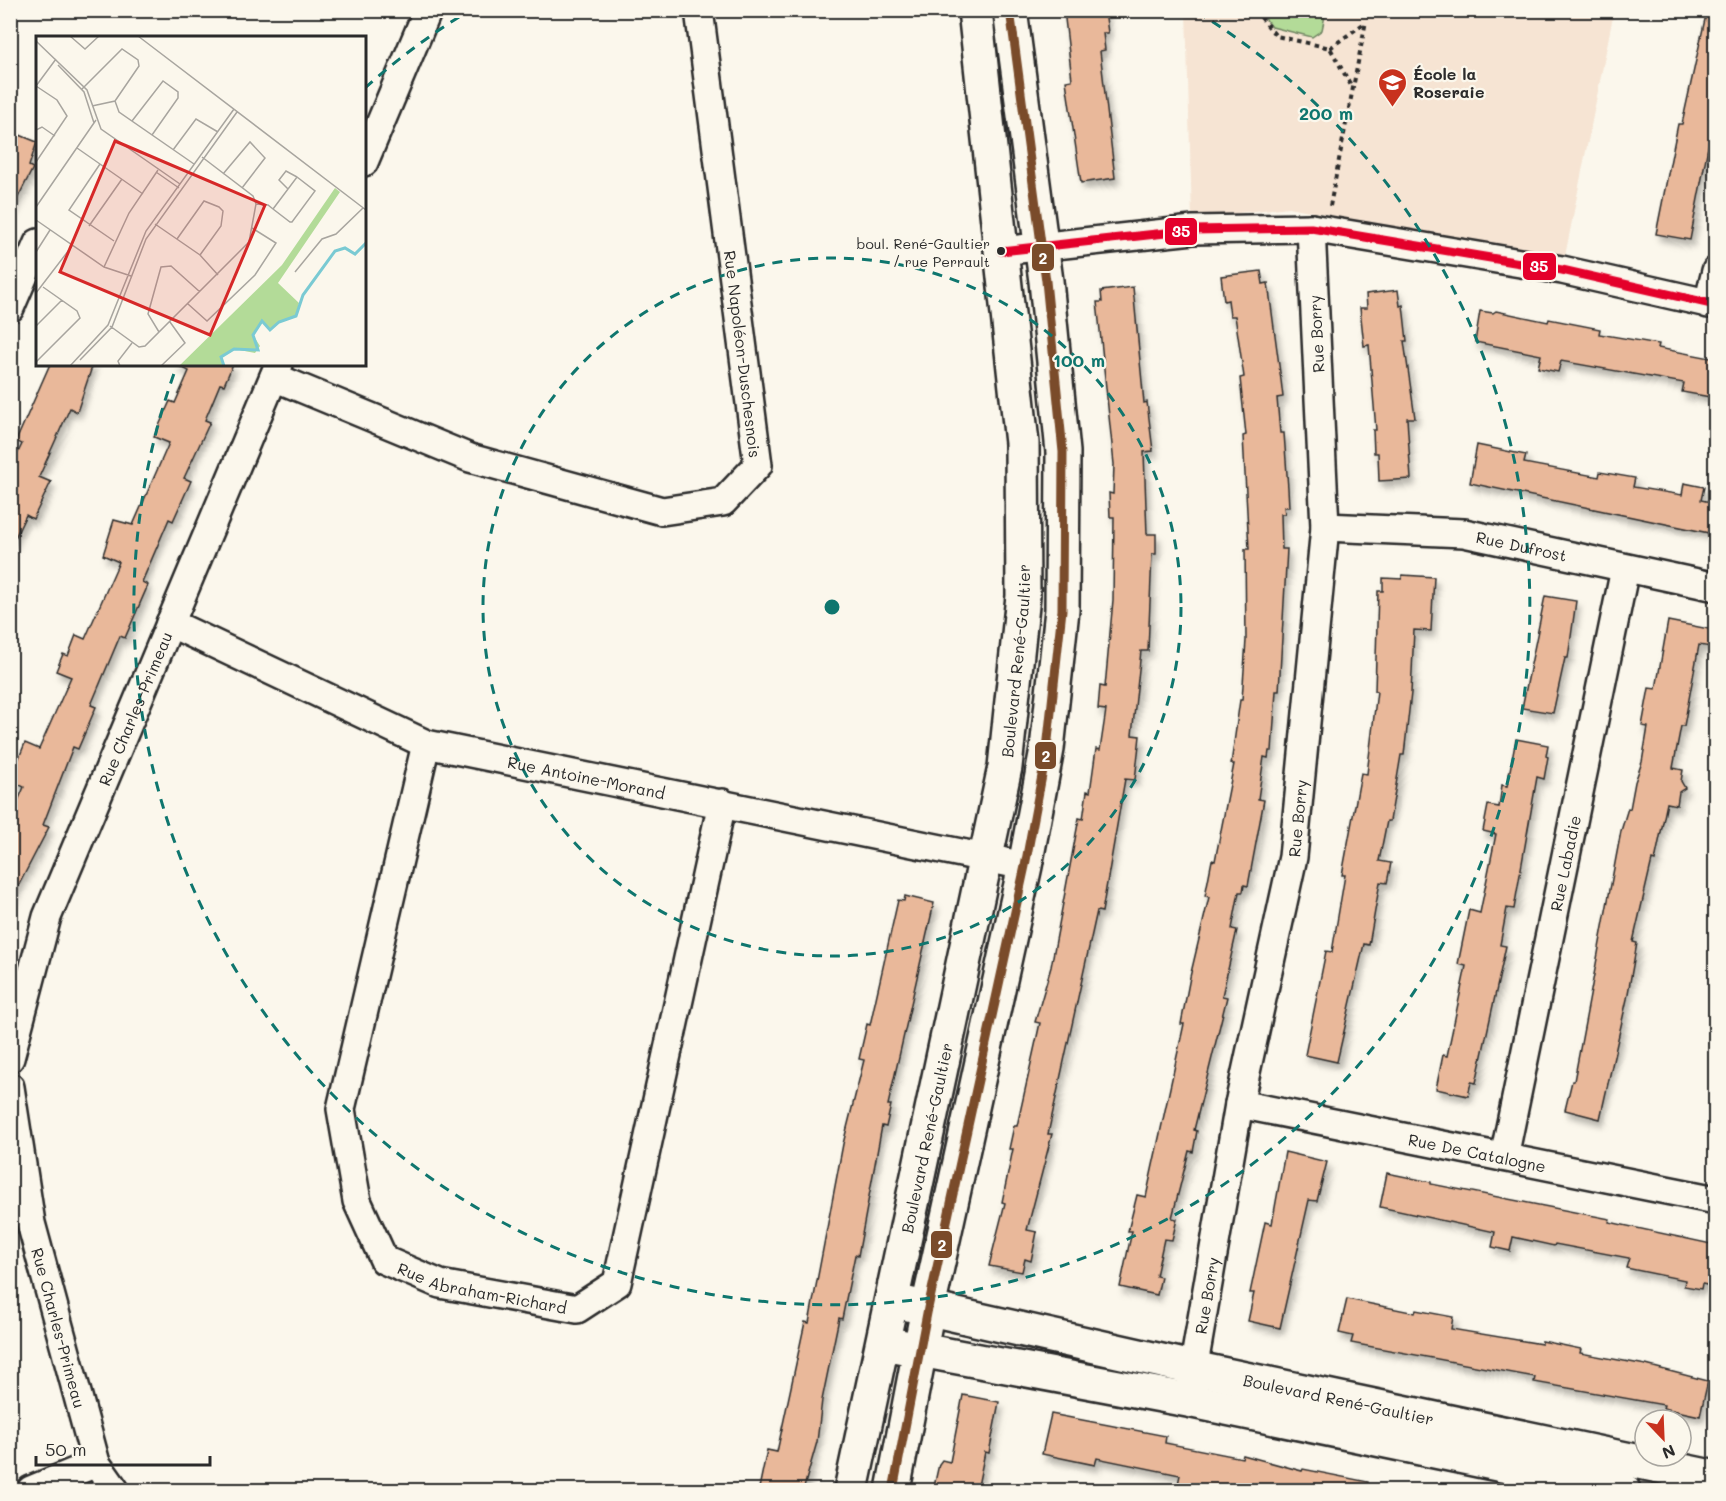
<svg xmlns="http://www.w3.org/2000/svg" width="1726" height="1501" font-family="Mali,sans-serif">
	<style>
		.built { fill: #f6e4d3 }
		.green { fill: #b3db98; stroke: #6f8362; stroke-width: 1.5 }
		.building { fill: #e9b89a; stroke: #2b2b2b; stroke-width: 1.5; filter: url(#shadow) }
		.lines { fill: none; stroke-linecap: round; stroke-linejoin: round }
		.minor-casing { stroke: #2b2b2b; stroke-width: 32 }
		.tertiary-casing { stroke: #2b2b2b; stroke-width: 38 }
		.path { stroke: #2b2b2b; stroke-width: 4; stroke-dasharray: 4.5 4.5; stroke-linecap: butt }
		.minor { stroke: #fbf7ec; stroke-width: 27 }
		.tertiary { stroke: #fbf7ec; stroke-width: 33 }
		.bus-1-casing { stroke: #fbf7ec; stroke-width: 14 }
		.bus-2-casing { stroke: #fbf7ec; stroke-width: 14 }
		.bus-1 { stroke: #e4002b; stroke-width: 9 }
		.bus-2 { stroke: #7a4b2a; stroke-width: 9 }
		.ring { fill: none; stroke: #0f766e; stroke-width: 3; stroke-dasharray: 10 8 }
		.bus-dot { fill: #2b2b2b; stroke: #fbf7ec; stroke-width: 2 }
		.labels { text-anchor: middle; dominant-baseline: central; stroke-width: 4.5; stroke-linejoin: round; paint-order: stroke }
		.bus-label { font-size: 14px; fill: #2b2b2b; stroke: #fbf7ec; text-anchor: end }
		.poi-label { font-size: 16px; font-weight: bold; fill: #2b2b2b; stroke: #fbf7ec; text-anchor: start }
		.street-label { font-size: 16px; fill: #2b2b2b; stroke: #fbf7ec }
		.inset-river { fill: none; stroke: #7acad3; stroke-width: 3 }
		.inset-road { fill: none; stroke: #a8a59f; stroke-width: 1.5 }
		.view { fill: #d62828; fill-opacity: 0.15; stroke: #d62828; stroke-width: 3 }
		.inset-edge { fill: none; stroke: #2b2b2b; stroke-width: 3 }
		.centre { fill: #0f766e; stroke: #fbf7ec; stroke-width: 3 }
		.ring-label { font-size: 18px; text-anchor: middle; font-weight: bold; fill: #0f766e; stroke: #fbf7ec; stroke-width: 4.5; stroke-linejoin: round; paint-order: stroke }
		.line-badge { stroke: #fbf7ec; stroke-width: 2 }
		.badge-label { font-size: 16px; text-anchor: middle; font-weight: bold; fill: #fff }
	</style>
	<defs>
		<filter id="shadow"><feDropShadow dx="3.5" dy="6" stdDeviation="3" flood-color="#0004"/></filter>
	</defs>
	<rect width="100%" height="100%" fill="#fbf7ec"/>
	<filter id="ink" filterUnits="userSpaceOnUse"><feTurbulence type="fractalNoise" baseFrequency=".0167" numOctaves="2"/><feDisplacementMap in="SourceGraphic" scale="12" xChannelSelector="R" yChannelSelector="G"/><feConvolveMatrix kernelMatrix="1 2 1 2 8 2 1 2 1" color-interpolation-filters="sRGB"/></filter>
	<g filter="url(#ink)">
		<path class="built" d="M 1186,11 L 1614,11 L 1564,261 L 1289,207 L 1192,218 Z"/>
		<path class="green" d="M 1258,10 L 1326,10 L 1326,11 L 1322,30 L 1312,37 L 1272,27 Z"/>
		<g class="building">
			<path d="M 1064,10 L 1105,10 L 1108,33 L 1103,33 L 1105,50 L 1100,51 L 1115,178 L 1081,183 L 1066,81 L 1072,80 Z"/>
			<path d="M 1707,10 L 1716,11 L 1716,122 L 1713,121 L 1690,240 L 1656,234 L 1678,124 L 1682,124 Z"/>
			<path d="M 10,131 L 37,142 L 29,166 L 33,168 L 11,211 Z"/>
			<path d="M 1261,271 L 1263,284 L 1268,283 L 1281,380 L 1283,397 L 1277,398 L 1280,433 L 1284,433 L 1288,488 L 1289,507 L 1284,507 L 1285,514 L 1281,514 L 1282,549 L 1287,549 L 1279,691 L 1276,691 L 1272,751 L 1269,751 L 1268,758 L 1264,757 L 1258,799 L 1264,800 L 1248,886 L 1244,885 L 1243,892 L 1239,892 L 1232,929 L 1237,930 L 1222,996 L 1227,997 L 1194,1130 L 1197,1131 L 1193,1152 L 1189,1151 L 1172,1218 L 1177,1219 L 1172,1240 L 1164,1239 L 1156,1276 L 1161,1277 L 1157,1295 L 1120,1287 L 1132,1231 L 1128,1231 L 1137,1195 L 1146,1197 L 1184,1024 L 1181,1024 L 1190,977 L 1209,897 L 1205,896 L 1212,860 L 1215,861 L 1234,764 L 1231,764 L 1240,700 L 1242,700 L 1246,640 L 1245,549 L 1249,549 L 1243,436 L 1246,435 L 1240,378 L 1244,377 L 1235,316 L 1230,316 L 1228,300 L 1224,301 L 1221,276 Z"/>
			<path d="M 1133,287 L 1144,403 L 1147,402 L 1153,451 L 1144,452 L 1147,534 L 1156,534 L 1156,554 L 1152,554 L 1148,651 L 1141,651 L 1132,735 L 1140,736 L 1135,780 L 1125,779 L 1102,912 L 1097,911 L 1048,1134 L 1052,1134 L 1027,1230 L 1037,1232 L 1031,1261 L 1025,1259 L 1022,1272 L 989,1266 L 1005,1203 L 1002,1202 L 1013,1149 L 1009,1149 L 1014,1126 L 1017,1126 L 1040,1023 L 1035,1022 L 1051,967 L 1079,818 L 1083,819 L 1087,791 L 1090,792 L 1096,749 L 1100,750 L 1106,710 L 1098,709 L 1100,686 L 1105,687 L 1113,600 L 1114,517 L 1110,517 L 1109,493 L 1113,494 L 1114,464 L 1097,302 L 1102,302 L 1101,291 Z"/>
			<path d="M 1398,290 L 1400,306 L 1403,305 L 1407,341 L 1404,341 L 1415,418 L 1407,418 L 1411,479 L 1379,481 L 1378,453 L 1374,453 L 1373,430 L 1376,430 L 1369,345 L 1364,346 L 1360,308 L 1367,308 L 1366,294 Z"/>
			<path d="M 1480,311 L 1493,313 L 1496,311 L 1548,322 L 1549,319 L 1600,329 L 1599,334 L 1659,344 L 1658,348 L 1716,359 L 1716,398 L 1682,392 L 1684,383 L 1561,361 L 1558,372 L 1538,368 L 1541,355 L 1475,342 Z"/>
			<path d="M 50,364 L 93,364 L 77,412 L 70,408 L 39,477 L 51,482 L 33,519 L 26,515 L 10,548 L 10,469 L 22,444 L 16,441 Z"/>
			<path d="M 175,364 L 233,364 L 224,385 L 220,384 L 205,420 L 210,422 L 184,478 L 191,481 L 173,521 L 169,519 L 142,582 L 148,585 L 125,638 L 120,636 L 91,705 L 96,707 L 78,749 L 73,747 L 43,825 L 49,827 L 10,902 L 10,819 L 24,787 L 10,780 L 25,743 L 39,749 L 71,677 L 56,671 L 63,654 L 68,656 L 76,635 L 85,639 L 119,562 L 103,555 L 114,520 L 133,525 L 169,443 L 154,437 L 170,401 L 175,403 L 189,371 Z"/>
			<path d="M 1477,445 L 1526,455 L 1524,463 L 1599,477 L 1600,472 L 1635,478 L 1633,487 L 1682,495 L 1684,483 L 1704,487 L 1701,500 L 1715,503 L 1709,533 L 1470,483 Z"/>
			<path d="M 1402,575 L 1434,577 L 1431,631 L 1414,630 L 1411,693 L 1404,755 L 1401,755 L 1390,821 L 1387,821 L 1379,861 L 1391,863 L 1387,883 L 1380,882 L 1369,945 L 1364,944 L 1337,1062 L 1305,1055 L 1326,951 L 1332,952 L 1345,875 L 1342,875 L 1361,773 L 1367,774 L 1377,691 L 1375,691 L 1378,591 L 1383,591 L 1383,578 L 1402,579 Z"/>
			<path d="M 1545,596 L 1576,601 L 1568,658 L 1565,658 L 1553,713 L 1522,708 Z"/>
			<path d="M 1668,621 L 1714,630 L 1711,647 L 1699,645 L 1684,726 L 1681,726 L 1673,768 L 1683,770 L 1681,781 L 1685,788 L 1679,792 L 1677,805 L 1667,803 L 1655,861 L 1652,860 L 1633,942 L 1637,943 L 1627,999 L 1600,1119 L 1565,1110 L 1572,1081 L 1574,1081 L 1621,831 L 1628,808 L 1630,809 L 1635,782 L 1642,762 L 1648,727 L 1642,726 L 1649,688 L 1656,689 Z"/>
			<path d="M 1516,739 L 1548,745 L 1546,756 L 1548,757 L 1544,779 L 1537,777 L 1514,909 L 1507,908 L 1500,945 L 1506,946 L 1476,1083 L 1471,1082 L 1468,1096 L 1436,1089 L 1443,1055 L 1447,1056 L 1466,966 L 1458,964 L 1469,910 L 1480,913 L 1496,834 L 1483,831 L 1488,805 L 1499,807 L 1502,785 L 1507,786 Z"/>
			<path d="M 905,896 L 934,903 L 888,1105 L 891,1105 L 886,1127 L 882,1126 L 858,1256 L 855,1255 L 842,1319 L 839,1318 L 822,1400 L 817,1442 L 803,1491 L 759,1488 L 767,1450 L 777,1452 L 805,1322 L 809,1323 L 843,1144 L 864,1060 L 859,1059 L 867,1024 L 870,1025 L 898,900 L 904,901 Z"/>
			<path d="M 1285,1152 L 1327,1162 L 1317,1201 L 1309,1200 L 1280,1328 L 1248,1321 L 1254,1293 L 1250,1293 L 1265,1222 L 1272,1224 Z"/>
			<path d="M 1387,1173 L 1431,1182 L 1431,1184 L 1610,1219 L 1609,1222 L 1716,1245 L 1716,1287 L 1702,1284 L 1701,1289 L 1684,1286 L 1685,1280 L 1626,1268 L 1629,1258 L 1555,1244 L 1554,1246 L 1513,1237 L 1510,1251 L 1492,1247 L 1495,1232 L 1380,1207 Z"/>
			<path d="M 1347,1299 L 1415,1313 L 1416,1310 L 1453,1317 L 1451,1329 L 1542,1344 L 1542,1341 L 1581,1349 L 1580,1353 L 1646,1365 L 1708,1381 L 1700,1416 L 1663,1408 L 1664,1405 L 1534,1382 L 1535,1377 L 1351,1343 L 1353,1336 L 1339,1333 Z"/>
			<path d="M 963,1395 L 999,1402 L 989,1453 L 985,1452 L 977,1491 L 933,1491 L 939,1464 L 942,1460 L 950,1462 Z"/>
			<path d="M 1051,1414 L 1166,1436 L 1165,1443 L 1242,1458 L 1243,1455 L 1302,1471 L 1303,1469 L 1368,1482 L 1367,1491 L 1193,1491 L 1194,1488 L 1178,1484 L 1180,1475 L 1097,1458 L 1095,1465 L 1042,1454 Z"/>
		</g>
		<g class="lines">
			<defs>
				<g id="minor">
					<path d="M 364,162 L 428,10"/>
					<path d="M 1001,251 L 1193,230 L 1311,228 L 1562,270 L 1716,305"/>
					<path d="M 1708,304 L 1716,271"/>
					<path d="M 10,308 L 38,243"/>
					<path d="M 274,377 L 470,458 L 662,511 L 723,502 L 758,465 L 699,10"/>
					<path id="s1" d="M 1325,527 L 1464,533 L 1716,587"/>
					<path id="s2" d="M 170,623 L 426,744 L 1025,866"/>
					<path id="s3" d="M 426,744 L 341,1109 L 357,1201 L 384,1260 L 440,1284 L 577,1309 L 617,1283 L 722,803"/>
					<path id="s4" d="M 10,1058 L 47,917 L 279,364"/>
					<path id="s5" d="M 10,1087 L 31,1223 L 96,1463 L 115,1490"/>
					<path id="s6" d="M 1239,1104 L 1716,1200"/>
					<path id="s7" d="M 1504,1157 L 1625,569"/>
					<path id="s8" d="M 1190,1388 L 1239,1104 L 1293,857 L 1325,527 L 1311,228"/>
					<path d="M 31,1490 L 96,1463"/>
				</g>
				<g id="tertiary">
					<path id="s9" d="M 908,1304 L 1193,1368 L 1716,1478"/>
					<path d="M 899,1346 L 1188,1400 L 1623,1490"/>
					<path id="s10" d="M 851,1490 L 1005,767 L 1023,596 L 1022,443 L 975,10"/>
					<path d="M 893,1490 L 928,1308 L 1025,866 L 1047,749 L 1062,610 L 1063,452 L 1046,281 L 1010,10"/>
				</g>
			</defs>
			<use href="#minor" class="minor-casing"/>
			<use href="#tertiary" class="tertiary-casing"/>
			<g class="path">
				<path d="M 1255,10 L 1276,36 L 1330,48 L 1353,89"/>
				<path d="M 1330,48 L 1366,22"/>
				<path d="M 1330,206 L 1366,21"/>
			</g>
			<use href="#minor" class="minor"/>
			<use href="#tertiary" class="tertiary"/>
			<defs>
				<path id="bus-1" d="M 1001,251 L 1193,230 L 1311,228 L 1562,270 L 1716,305"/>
				<path id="bus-2" d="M 893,1490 L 928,1308 L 1025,866 L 1047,749 L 1062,610 L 1063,452 L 1046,281 L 1010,10"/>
			</defs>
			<use href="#bus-1" class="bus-1-casing"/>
			<use href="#bus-2" class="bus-2-casing"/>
			<use href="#bus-1" class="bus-1"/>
			<use href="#bus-2" class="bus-2"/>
		</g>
	</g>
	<g class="ring">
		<circle cx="832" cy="607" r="349"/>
		<path d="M365 88A698 698 0 0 1 467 12M1197 12A698 698 0 1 1 176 368"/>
	</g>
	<defs>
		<symbol id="school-pin" viewBox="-11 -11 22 30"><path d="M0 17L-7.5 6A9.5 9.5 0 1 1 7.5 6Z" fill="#c8321e" stroke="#fbf7ec"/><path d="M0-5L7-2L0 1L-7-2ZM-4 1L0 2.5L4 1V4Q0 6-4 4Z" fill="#fff"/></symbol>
	</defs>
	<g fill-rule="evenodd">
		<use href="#school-pin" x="1376" y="66" width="33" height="45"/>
	</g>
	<circle class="bus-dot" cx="1001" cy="251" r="5"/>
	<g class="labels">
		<g class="bus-label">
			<text x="990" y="243">boul. René-Gaultier<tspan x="990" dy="18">/ rue Perrault</tspan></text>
		</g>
		<g class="poi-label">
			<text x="1413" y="73">École la<tspan x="1413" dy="18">Roseraie</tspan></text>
		</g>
		<g class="street-label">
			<text transform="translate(1316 334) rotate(-93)">Rue Borry</text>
			<text transform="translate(743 354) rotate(83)">Rue Napoléon-Duschesnois</text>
			<text stroke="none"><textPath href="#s1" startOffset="198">Rue Dufrost</textPath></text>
			<text stroke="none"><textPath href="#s10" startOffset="846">Boulevard René-Gaultier</textPath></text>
			<text stroke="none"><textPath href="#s4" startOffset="372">Rue Charles-Primeau</textPath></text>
			<text stroke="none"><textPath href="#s2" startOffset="447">Rue Antoine-Morand</textPath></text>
			<text stroke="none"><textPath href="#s8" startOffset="580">Rue Borry</textPath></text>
			<text stroke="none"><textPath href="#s7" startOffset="300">Rue Labadie</textPath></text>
			<text stroke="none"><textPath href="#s10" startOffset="360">Boulevard René-Gaultier</textPath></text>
			<text stroke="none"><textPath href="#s6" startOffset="243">Rue De Catalogne</textPath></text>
			<text stroke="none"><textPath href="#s3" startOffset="636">Rue Abraham-Richard</textPath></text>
			<text stroke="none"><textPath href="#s8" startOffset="94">Rue Borry</textPath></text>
			<text stroke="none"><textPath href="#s5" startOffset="246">Rue Charles-Primeau</textPath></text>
			<text stroke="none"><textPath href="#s9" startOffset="441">Boulevard René-Gaultier</textPath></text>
		</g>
	</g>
	<g transform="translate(36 36)">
		<rect width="330" height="330" fill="#fbf7ec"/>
		<path d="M 299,152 L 304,156 L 242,247 L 263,267 L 260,280 L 243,286 L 234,294 L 226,285 L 217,299 L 224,310 L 219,317 L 198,313 L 185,321 L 188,330 L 143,330 L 246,229 Z" fill="#b3db98"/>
		<path class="inset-river" d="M 188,330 L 185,321 L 198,313 L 222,314 L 217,299 L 226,285 L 234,294 L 243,286 L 260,280 L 267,259 L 299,215 L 309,212 L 319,218 L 330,207"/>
		<path class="inset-road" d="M 34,0 L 49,13 L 63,0M 102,0 L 330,174M 0,5 L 51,54 L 65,93 L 144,148M 22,29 L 48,56 L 58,87M 0,50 L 20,23M 46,53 L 86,13 L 102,24 L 103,30 L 79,65 L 56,70M 79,65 L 83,76 L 158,128M 96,85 L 127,45 L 142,56 L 142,62 L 116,99M 0,94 L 6,91 L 19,100M 41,112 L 107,158M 137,114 L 160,83 L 182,96M 0,126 L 31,80 L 21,64 L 0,50M 64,128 L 33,174 L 78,205M 120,136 L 143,152M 187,138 L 214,106 L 229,122 L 206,152M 252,153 L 243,144 L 250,135 L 261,141M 220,168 L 232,169 L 237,173 L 254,186 L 256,186 L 279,155 L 261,141 L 237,173M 0,171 L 60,84M 0,184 L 68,231 L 95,240M 119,188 L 164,219 L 182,239M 53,190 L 86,143M 141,203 L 168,165 L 183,171 L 187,175 L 185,190 L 164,219M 0,216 L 14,194M 68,231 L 93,177 L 122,134M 259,236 L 286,203 L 300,198 L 327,172M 0,257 L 36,210M 152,268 L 171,285 L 219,239 L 240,207 L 216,192M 0,290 L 26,264M 74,290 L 103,311 L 109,310 L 213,206 L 220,168 L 217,160 L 166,121M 123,296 L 112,278 L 125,231 L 135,230 L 164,256M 44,324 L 76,291 L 110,203 L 201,76M 0,326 L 44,282 L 41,275 L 7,251M 34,330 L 72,289 L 110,195 L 198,73M 84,330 L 82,325 L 96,307M 125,330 L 149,307 L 134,286"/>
		<path class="view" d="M 79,105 L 229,169 L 174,299 L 24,236 Z"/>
		<rect width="330" height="330" class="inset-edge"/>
	</g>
	<circle cx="832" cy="607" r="9" class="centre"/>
	<g class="ring-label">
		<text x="1326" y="120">200 m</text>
		<text x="1079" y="367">100 m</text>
	</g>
	<g class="line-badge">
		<rect x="1164" y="217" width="34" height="29" rx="6" fill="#e4002b"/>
		<rect x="1031" y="243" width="24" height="29" rx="6" fill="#7a4b2a"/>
		<rect x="1522" y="252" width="35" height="29" rx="6" fill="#e4002b"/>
		<rect x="1034" y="741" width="23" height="29" rx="6" fill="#7a4b2a"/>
		<rect x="930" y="1230" width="23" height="29" rx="6" fill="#7a4b2a"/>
	</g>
	<g class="badge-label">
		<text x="1181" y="237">35</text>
		<text x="1043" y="264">2</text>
		<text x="1539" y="272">35</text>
		<text x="1046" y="762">2</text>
		<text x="942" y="1251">2</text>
	</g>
	<rect width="1726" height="1501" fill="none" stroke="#fbf7ec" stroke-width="36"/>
	<rect x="18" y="18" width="1690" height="1465" fill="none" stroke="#2b2b2b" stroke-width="2" filter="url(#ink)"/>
	<g transform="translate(1663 1438) rotate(157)"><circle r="28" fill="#fbf7ec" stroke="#a8a59f" stroke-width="1.5"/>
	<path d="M0-4.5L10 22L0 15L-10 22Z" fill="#c8321e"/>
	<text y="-9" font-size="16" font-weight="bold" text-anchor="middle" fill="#2b2b2b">N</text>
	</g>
	<path d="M36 1456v9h174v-9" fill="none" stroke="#2b2b2b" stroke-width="3"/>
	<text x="45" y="1456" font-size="18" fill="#2b2b2b" stroke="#fbf7ec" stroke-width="4.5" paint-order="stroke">50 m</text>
</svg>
